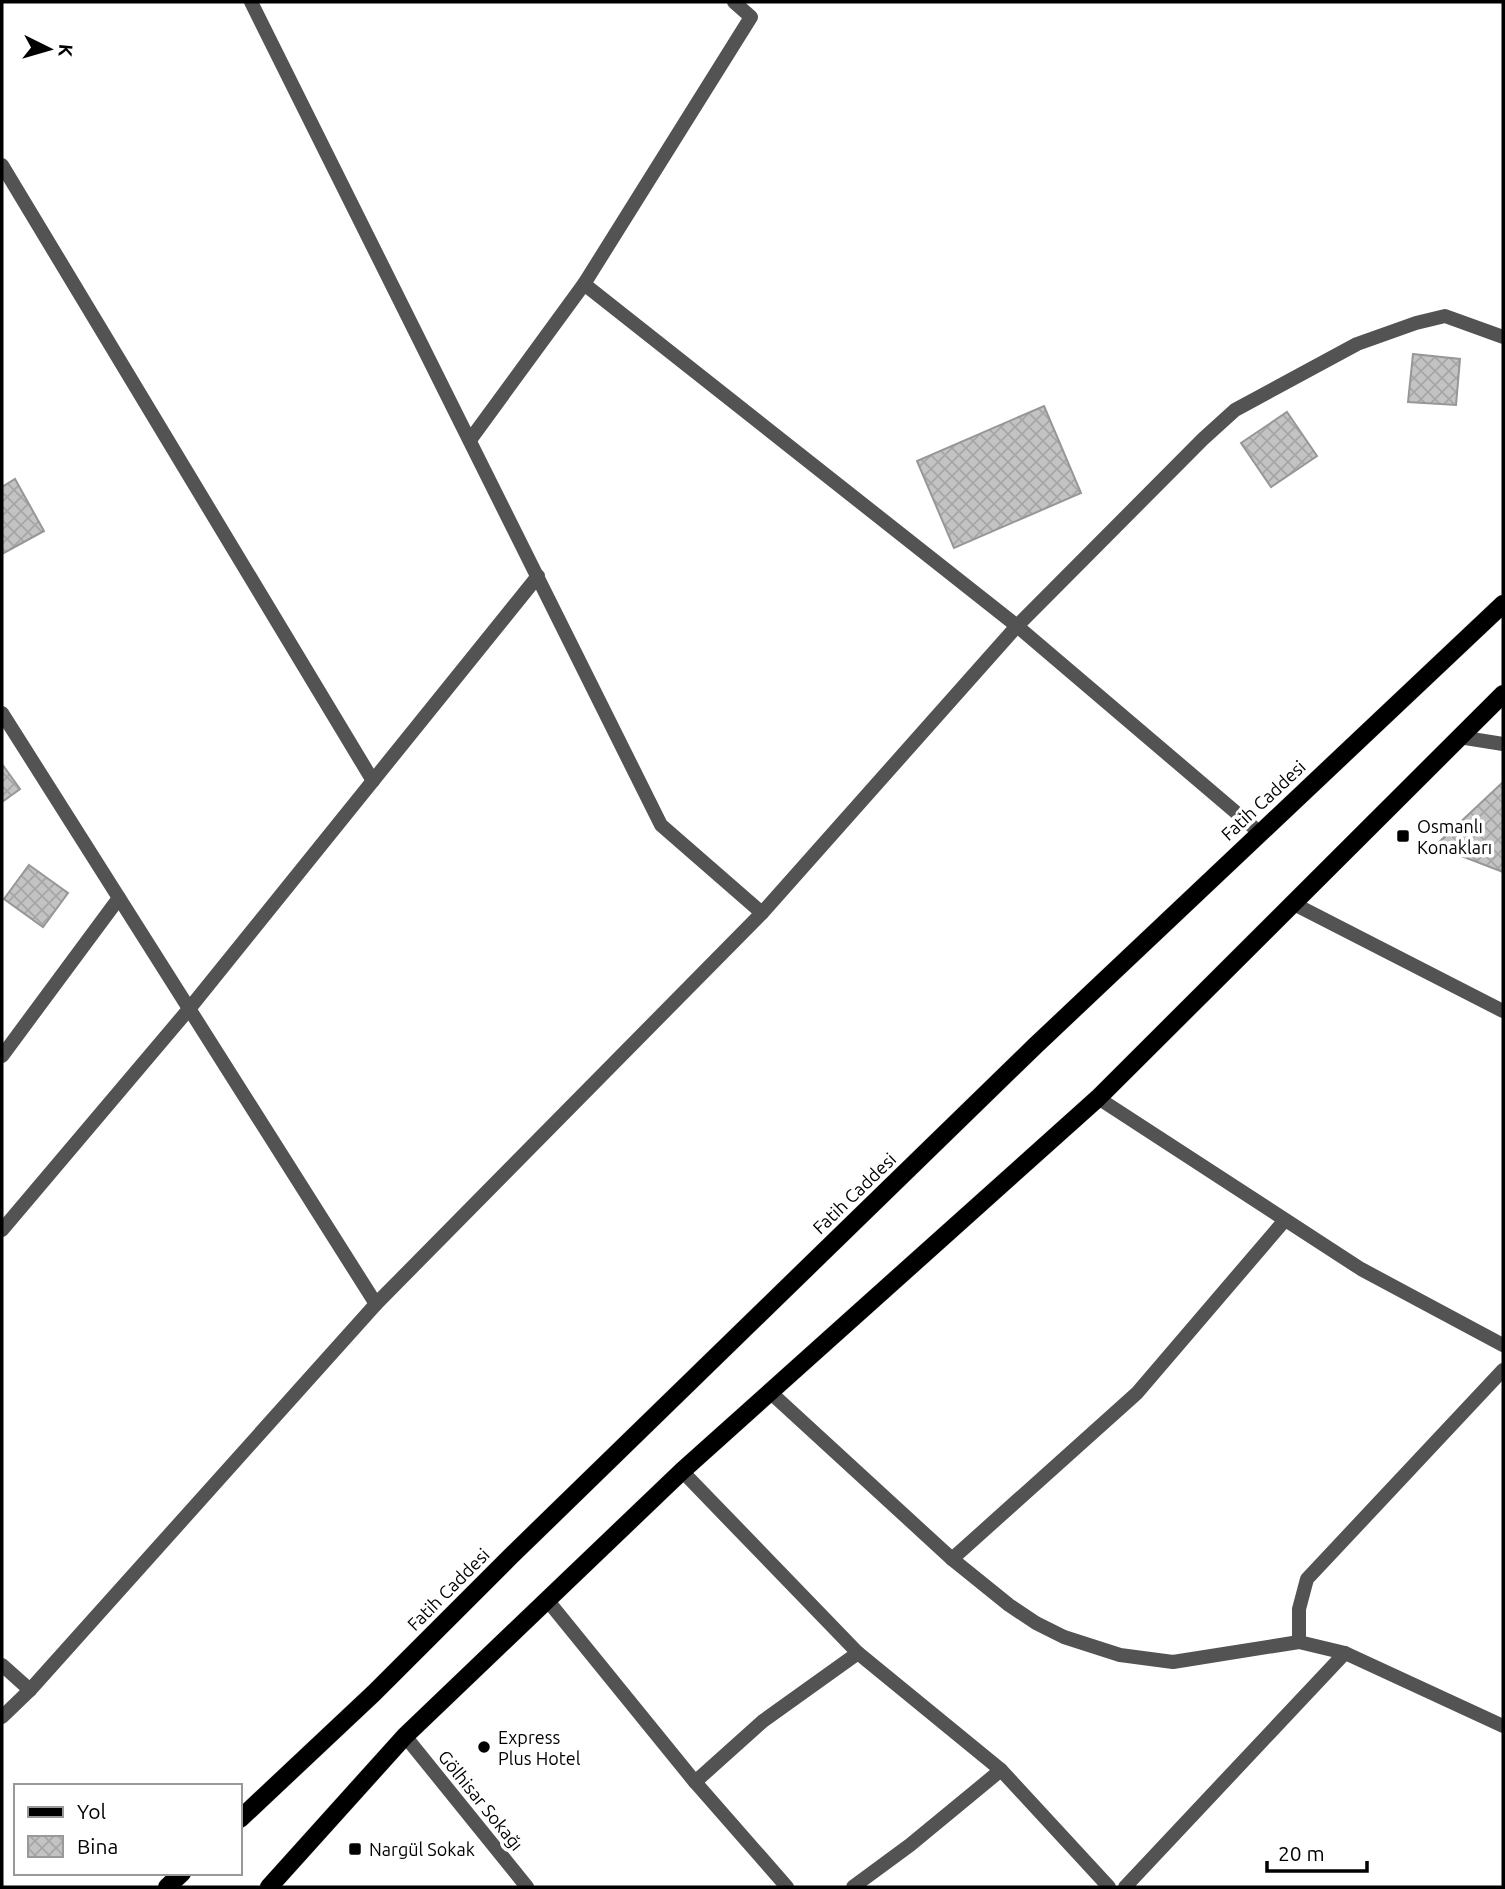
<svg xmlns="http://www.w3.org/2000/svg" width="1505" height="1889" font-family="Ubuntu,sans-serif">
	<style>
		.building { fill: url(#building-cross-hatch); stroke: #979797; stroke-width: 2 }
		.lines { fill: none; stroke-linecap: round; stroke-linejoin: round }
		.primary-casing { stroke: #dbdbdb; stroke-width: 19 }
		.street { stroke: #535353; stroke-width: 14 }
		.primary { stroke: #000; stroke-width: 18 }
		.poi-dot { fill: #000; stroke: #fff; stroke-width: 2.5 }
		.labels { text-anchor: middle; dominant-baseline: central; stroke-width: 7; stroke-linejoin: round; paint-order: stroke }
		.street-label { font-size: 18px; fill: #000; stroke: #fff }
		.poi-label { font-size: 18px; fill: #000; stroke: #fff; text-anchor: start }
	</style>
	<defs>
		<pattern id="building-cross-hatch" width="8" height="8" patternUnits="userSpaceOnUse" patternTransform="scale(1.75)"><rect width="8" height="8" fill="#c3c3c3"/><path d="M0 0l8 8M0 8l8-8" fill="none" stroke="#a6a6a6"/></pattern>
	</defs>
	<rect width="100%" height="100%" fill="#fff"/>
	<g class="building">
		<path d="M 1413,354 L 1460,359 L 1456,405 L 1408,402 Z"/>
		<path d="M 1044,406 L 1081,493 L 954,548 L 917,461 Z"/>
		<path d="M 1287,412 L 1317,456 L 1271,487 L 1241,443 Z"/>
		<path d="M 15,479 L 44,531 L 2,554 L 2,487 Z"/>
		<path d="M 2,764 L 20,789 L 2,802 Z"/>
		<path d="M 1503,782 L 1503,872 L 1435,846 Z"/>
		<path d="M 29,865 L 68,893 L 43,927 L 4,899 Z"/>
	</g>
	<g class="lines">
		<defs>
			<g id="primary">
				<path d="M 240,1819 L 374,1693 L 510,1557 L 1035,1046 L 1503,604"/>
				<path d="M 167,1887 L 182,1873"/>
				<path d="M 269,1887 L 405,1736 L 682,1471 L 1098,1098 L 1503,694"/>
			</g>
		</defs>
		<use href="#primary" class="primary-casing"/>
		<g class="street">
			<path d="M 251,2 L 661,825 L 762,913"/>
			<path d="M 2,165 L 373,781"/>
			<path d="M 584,284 L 1017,626 L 1259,832"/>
			<path d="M 470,440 L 584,284 L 751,17 L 734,2"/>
			<path d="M 2,713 L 376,1304"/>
			<path d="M 1459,737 L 1503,744"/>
			<path d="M 1294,904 L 1503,1011"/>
			<path d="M 2,1056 L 119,898"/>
			<path d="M 1098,1098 L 1361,1269 L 1503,1345"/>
			<path d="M 2,1230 L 189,1009 L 538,576"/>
			<path d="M 770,1392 L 952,1559 L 1009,1605 L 1036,1623 L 1064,1637 L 1120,1655 L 1173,1662 L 1299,1642 L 1345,1653 L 1503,1726"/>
			<path d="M 682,1471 L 858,1653 L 1001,1770 L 1109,1887"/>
			<path d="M 952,1559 L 1137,1393 L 1285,1220"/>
			<path d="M 548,1601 L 695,1782 L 787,1887"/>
			<path d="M 1299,1642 L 1299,1609 L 1307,1579 L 1503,1370"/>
			<path d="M 2,1665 L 30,1690"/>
			<path d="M 2,1717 L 30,1690 L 376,1304 L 762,913 L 1017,626 L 1203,439 L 1235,410 L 1357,344 L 1416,323 L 1445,316 L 1503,337"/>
			<path d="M 405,1736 L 527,1887"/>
			<path d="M 695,1782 L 763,1721 L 858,1653"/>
			<path d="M 853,1887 L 910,1845 L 1001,1770"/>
			<path d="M 1125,1887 L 1345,1653"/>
		</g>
		<use href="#primary" class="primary"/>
	</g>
	<g class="poi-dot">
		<rect x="1396" y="829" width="14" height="14" rx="3.5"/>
		<circle cx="484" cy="1747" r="7"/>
		<rect x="348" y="1842" width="14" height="14" rx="3.5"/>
	</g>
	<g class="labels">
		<g class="street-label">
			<text transform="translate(1263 800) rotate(-43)">Fatih Caddesi</text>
			<text transform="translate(854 1193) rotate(-44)">Fatih Caddesi</text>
			<text transform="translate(448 1589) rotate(-45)">Fatih Caddesi</text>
			<text transform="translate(481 1800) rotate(51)">Gölhisar Sokağı</text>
		</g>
		<g class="poi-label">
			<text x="1417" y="826">Osmanlı<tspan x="1417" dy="21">Konakları</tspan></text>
			<text x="498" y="1737">Express<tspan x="498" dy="21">Plus Hotel</tspan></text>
			<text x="369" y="1849">Nargül Sokak</text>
		</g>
	</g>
	<rect width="1505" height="1889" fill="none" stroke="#000000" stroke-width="7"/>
	<rect x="14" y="1784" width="228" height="91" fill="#ffffff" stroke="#999999" stroke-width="2"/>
	<rect x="28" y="1807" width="35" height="10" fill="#000000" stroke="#999999" stroke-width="2"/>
	<text x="77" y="1819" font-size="21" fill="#000000">Yol</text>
	<rect x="28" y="1836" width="35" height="21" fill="url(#building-cross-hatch)" stroke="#999999" stroke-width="2"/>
	<text x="77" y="1854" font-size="21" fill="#000000">Bina</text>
	<g transform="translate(49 49) rotate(95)" stroke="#ffffff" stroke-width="5" paint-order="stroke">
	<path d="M0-5L12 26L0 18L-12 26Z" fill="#000000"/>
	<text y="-10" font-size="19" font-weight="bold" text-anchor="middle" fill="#000000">K</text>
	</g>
	<path d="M1267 1861v10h100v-10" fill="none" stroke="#000000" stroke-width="3.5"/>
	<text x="1278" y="1861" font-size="21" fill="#000000" stroke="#ffffff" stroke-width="5" paint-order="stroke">20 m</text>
</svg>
